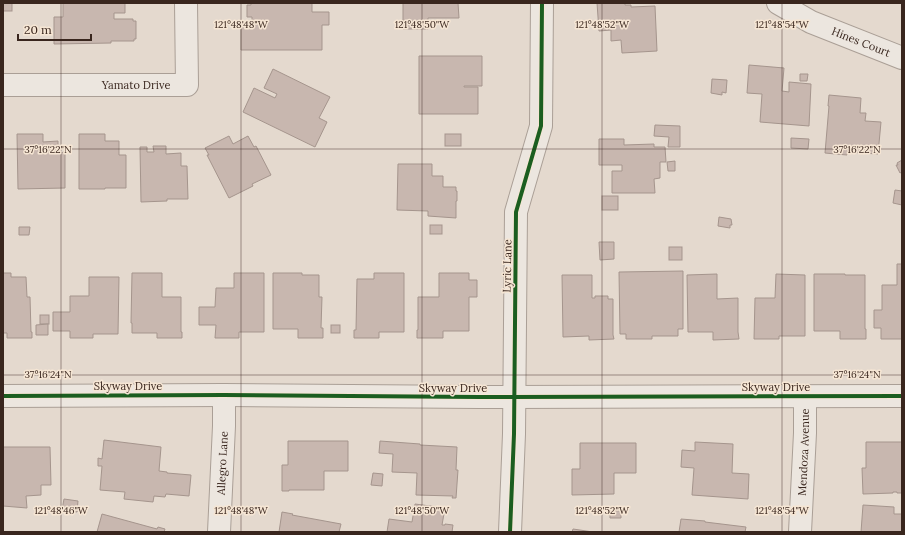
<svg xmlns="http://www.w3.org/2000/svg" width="905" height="535" font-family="Lora,serif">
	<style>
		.building { fill: #c8b7af; stroke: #a5958d }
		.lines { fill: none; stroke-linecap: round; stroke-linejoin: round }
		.minor-casing { stroke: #aa9f96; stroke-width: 24 }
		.minor { stroke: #ece6df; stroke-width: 22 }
		.cycleway-casing { stroke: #f6e6d4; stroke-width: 6 }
		.cycleway { stroke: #1b5e20; stroke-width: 4 }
		.ticks { fill: none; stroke: #39261e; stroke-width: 1; stroke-opacity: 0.45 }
		.labels { text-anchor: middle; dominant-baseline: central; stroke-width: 3; stroke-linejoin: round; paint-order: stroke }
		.street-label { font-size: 11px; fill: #39261e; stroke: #f6e6d4 }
		.ticks-label { font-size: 10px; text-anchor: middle; fill: #39261e; stroke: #f6e6d4; stroke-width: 3; stroke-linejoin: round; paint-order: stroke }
	</style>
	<rect width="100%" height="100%" fill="#e4d9ce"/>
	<g class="building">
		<rect x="3" y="3" width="9" height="8"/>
		<path d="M 63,3 L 125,3 L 125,13 L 114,13 L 114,19 L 133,19 L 133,21 L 136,21 L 136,39 L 134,39 L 134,41 L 111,41 L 111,43 L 54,44 L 54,17 L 63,17 Z"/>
		<path d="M 251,3 L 312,3 L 312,12 L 329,12 L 329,25 L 322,25 L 322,50 L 241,50 L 241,24 L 264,23 L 264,21 L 252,21 L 252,17 L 247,17 L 247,5 L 251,5 Z"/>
		<path d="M 403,3 L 463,3 L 458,3 L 459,18 L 428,18 L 428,29 L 403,29 Z"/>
		<path d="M 597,3 L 625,3 L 625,5 L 631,5 L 631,7 L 655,6 L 657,51 L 622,53 L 621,40 L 611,41 L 611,30 L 599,31 Z"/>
		<path d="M 419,56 L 482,56 L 482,86 L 464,86 L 464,87 L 478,87 L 478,114 L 419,114 Z"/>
		<path d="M 749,65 L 784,68 L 782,91 L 789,92 L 789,82 L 811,84 L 809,126 L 760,122 L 762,94 L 747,93 Z"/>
		<path d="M 273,69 L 330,97 L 319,118 L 327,122 L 315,147 L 243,112 L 254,88 L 275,98 L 277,94 L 264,88 Z"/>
		<path d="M 800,74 L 808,74 L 807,81 L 800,81 Z"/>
		<path d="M 712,79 L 727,80 L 726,93 L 722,92 L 722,95 L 711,93 Z"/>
		<path d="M 829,95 L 861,98 L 860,113 L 866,113 L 865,121 L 881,122 L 878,154 L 847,152 L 847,155 L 825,153 L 829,106 L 828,106 Z"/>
		<path d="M 655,125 L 680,126 L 680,147 L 668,147 L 669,137 L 654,136 Z"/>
		<path d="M 17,134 L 43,134 L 43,142 L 58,141 L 58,153 L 65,152 L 65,188 L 18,189 Z"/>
		<path d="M 79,134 L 105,134 L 105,141 L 119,141 L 119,155 L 126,155 L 126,188 L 105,188 L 105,189 L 79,189 Z"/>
		<rect x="445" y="134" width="16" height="12"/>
		<path d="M 229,136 L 233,144 L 248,136 L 254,147 L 256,146 L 271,175 L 252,184 L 253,186 L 229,198 L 207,155 L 209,155 L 205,148 Z"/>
		<path d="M 791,138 L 809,139 L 808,149 L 791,148 Z"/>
		<path d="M 599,139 L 624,139 L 624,145 L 654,144 L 654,147 L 665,147 L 666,162 L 660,162 L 660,178 L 654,179 L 655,193 L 612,193 L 612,171 L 622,171 L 622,165 L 599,165 Z"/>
		<path d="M 153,146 L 166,146 L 166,154 L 181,153 L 181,166 L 187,166 L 188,199 L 167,199 L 167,201 L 141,202 L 140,147 L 147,147 L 147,152 L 154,152 Z"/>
		<path d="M 902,160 L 902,172 L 900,173 L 896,165 L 898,165 L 897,163 Z"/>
		<path d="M 675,161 L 675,171 L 668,171 L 667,162 Z"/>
		<path d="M 398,164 L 432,164 L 432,176 L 443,176 L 443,187 L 456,187 L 456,191 L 457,191 L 457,201 L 456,201 L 456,218 L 428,216 L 428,211 L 397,210 Z"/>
		<path d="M 895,190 L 902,191 L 902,205 L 893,203 Z"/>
		<rect x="602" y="196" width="16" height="14"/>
		<path d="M 719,217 L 731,219 L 732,225 L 730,225 L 730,228 L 718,226 Z"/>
		<rect x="430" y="225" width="12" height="9"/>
		<path d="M 19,227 L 30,227 L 29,235 L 19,235 Z"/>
		<path d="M 599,242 L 614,242 L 614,259 L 600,260 Z"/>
		<rect x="669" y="247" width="13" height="13"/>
		<path d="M 897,264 L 902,264 L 902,339 L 881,339 L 881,328 L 874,328 L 874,310 L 882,310 L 882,285 L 897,285 Z"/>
		<path d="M 683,271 L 683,329 L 678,329 L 678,336 L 652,336 L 652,339 L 626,339 L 626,334 L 620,334 L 619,272 Z"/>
		<path d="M 3,273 L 11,273 L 11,277 L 26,277 L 27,297 L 30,297 L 31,332 L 32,332 L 32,338 L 7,338 L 7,333 L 3,333 Z"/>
		<path d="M 132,273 L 162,273 L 162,297 L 181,297 L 181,332 L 182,332 L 182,338 L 157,338 L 157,333 L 132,333 L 132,323 L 131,323 Z"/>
		<path d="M 234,273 L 264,273 L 264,332 L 239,332 L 239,338 L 215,338 L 216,325 L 199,325 L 199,307 L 215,307 L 216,288 L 234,288 Z"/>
		<path d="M 273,273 L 302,273 L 302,275 L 319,275 L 319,297 L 322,297 L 321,328 L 323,328 L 323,338 L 298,338 L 298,329 L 273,329 Z"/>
		<path d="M 374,273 L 404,273 L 404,332 L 379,332 L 379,338 L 354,338 L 354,330 L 356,330 L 357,279 L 374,279 Z"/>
		<path d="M 439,273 L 469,273 L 469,280 L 477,280 L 477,297 L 469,297 L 469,331 L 443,331 L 443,338 L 417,338 L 417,330 L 418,330 L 418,297 L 439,297 Z"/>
		<path d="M 717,274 L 717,299 L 738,298 L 738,332 L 739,339 L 713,340 L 713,332 L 688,332 L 687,275 Z"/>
		<path d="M 776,274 L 805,275 L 805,336 L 779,336 L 779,339 L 754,339 L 755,298 L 775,298 Z"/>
		<path d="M 814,274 L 845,274 L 845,275 L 865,275 L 865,329 L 866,329 L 866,339 L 840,339 L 840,331 L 814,331 Z"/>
		<path d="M 562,275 L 592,275 L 592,298 L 595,298 L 595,296 L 608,296 L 608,299 L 613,299 L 613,335 L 614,339 L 589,340 L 589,336 L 563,337 Z"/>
		<path d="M 89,277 L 119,277 L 118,334 L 93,334 L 93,338 L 70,338 L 70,331 L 53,331 L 53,312 L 70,312 L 70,296 L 89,296 Z"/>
		<rect x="40" y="315" width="9" height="9"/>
		<path d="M 48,324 L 48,335 L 36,335 L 36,325 Z"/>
		<rect x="331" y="325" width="9" height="8"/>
		<path d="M 104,440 L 161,447 L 159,471 L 167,472 L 167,473 L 191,475 L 189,496 L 166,494 L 165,497 L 154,496 L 153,502 L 124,499 L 125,492 L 100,490 L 102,466 L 98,466 L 98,458 L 102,459 Z"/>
		<path d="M 288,441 L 348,441 L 348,471 L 324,471 L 324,490 L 289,490 L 289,491 L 282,491 L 282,465 L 288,465 Z"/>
		<path d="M 380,441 L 420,444 L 420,445 L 457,447 L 456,470 L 458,470 L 456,498 L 452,498 L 453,496 L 416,495 L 417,473 L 392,472 L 393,454 L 379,453 Z"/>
		<path d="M 695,442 L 733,444 L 732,473 L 749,474 L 748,499 L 692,495 L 694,468 L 681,467 L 682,450 L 695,451 Z"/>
		<path d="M 866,442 L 902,442 L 902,493 L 897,493 L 897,492 L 893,492 L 893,493 L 863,494 L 862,468 L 866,468 Z"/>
		<path d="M 580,443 L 636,443 L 636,473 L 614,473 L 614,494 L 572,495 L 572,469 L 580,469 Z"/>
		<path d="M 3,447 L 50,447 L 51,485 L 41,485 L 41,495 L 26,496 L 27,508 L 3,506 Z"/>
		<path d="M 373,473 L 383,474 L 382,486 L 371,485 Z"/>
		<path d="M 64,499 L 78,501 L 77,512 L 62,510 Z"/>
		<path d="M 415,504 L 445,508 L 442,525 L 445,525 L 445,524 L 453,525 L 452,532 L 387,532 L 389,519 L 412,522 Z"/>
		<path d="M 863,505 L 894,507 L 894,514 L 902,514 L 902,532 L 861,532 Z"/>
		<path d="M 610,510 L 621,511 L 621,518 L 610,518 Z"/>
		<path d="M 282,512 L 293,514 L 292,515 L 341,524 L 339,532 L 279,532 Z"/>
		<path d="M 102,514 L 157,529 L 158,527 L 165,529 L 164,532 L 97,532 Z"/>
		<path d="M 681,519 L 705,521 L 705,522 L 746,527 L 745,532 L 679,532 Z"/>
		<path d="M 573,529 L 593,532 L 572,532 Z"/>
	</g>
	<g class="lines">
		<defs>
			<g id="minor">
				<path id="s1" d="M 778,3 L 811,22 L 902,58"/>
				<path id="s2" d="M 3,85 L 187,85 L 186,3"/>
				<path d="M 3,396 L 224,395 L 479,397 L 902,396"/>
				<path id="s3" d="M 219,532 L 224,426 L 224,395"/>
				<path d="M 510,532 L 514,434 L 516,212 L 541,126 L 542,3"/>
				<path id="s4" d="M 800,532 L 805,433 L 805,396"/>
			</g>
		</defs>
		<use href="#minor" class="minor-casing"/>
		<use href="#minor" class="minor"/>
		<defs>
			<g id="cycleway">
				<path d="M 3,396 L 224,395 L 479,397 L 902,396"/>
				<path d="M 510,532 L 514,434 L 516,212 L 541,126 L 542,3"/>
			</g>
		</defs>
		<use href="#cycleway" class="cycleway-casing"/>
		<use href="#cycleway" class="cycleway"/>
	</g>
	<path class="ticks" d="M 61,3 L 61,532M 241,3 L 241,532M 422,3 L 422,532M 602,3 L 602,532M 782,3 L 782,532M 3,149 L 902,149M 3,375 L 902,375"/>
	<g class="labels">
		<g class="street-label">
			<text stroke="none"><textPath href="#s1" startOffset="92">Hines Court</textPath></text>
			<text stroke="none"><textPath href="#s2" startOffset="133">Yamato Drive</textPath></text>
			<text transform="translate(507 266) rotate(-89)">Lyric Lane</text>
			<text x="128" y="386">Skyway Drive</text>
			<text x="776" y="387">Skyway Drive</text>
			<text x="453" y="388">Skyway Drive</text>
			<text stroke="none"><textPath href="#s4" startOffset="80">Mendoza Avenue</textPath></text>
			<text stroke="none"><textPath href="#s3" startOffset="69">Allegro Lane</textPath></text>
		</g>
	</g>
	<g class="ticks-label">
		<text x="241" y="28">121°48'48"W</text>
		<text x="422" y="28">121°48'50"W</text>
		<text x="602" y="28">121°48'52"W</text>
		<text x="782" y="28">121°48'54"W</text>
		<text x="857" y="153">37°16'22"N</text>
		<text x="48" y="153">37°16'22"N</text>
		<text x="857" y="378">37°16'24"N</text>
		<text x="48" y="378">37°16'24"N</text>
		<text x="61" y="514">121°48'46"W</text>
		<text x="241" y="514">121°48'48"W</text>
		<text x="422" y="514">121°48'50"W</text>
		<text x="602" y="514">121°48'52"W</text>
		<text x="782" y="514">121°48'54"W</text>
	</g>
	<rect width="905" height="535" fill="none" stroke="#39261e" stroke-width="8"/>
	<path d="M18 34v6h73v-6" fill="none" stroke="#39261e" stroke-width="2"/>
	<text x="24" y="34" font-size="12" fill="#39261e" stroke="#f6e6d4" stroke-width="3" paint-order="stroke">20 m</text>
</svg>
